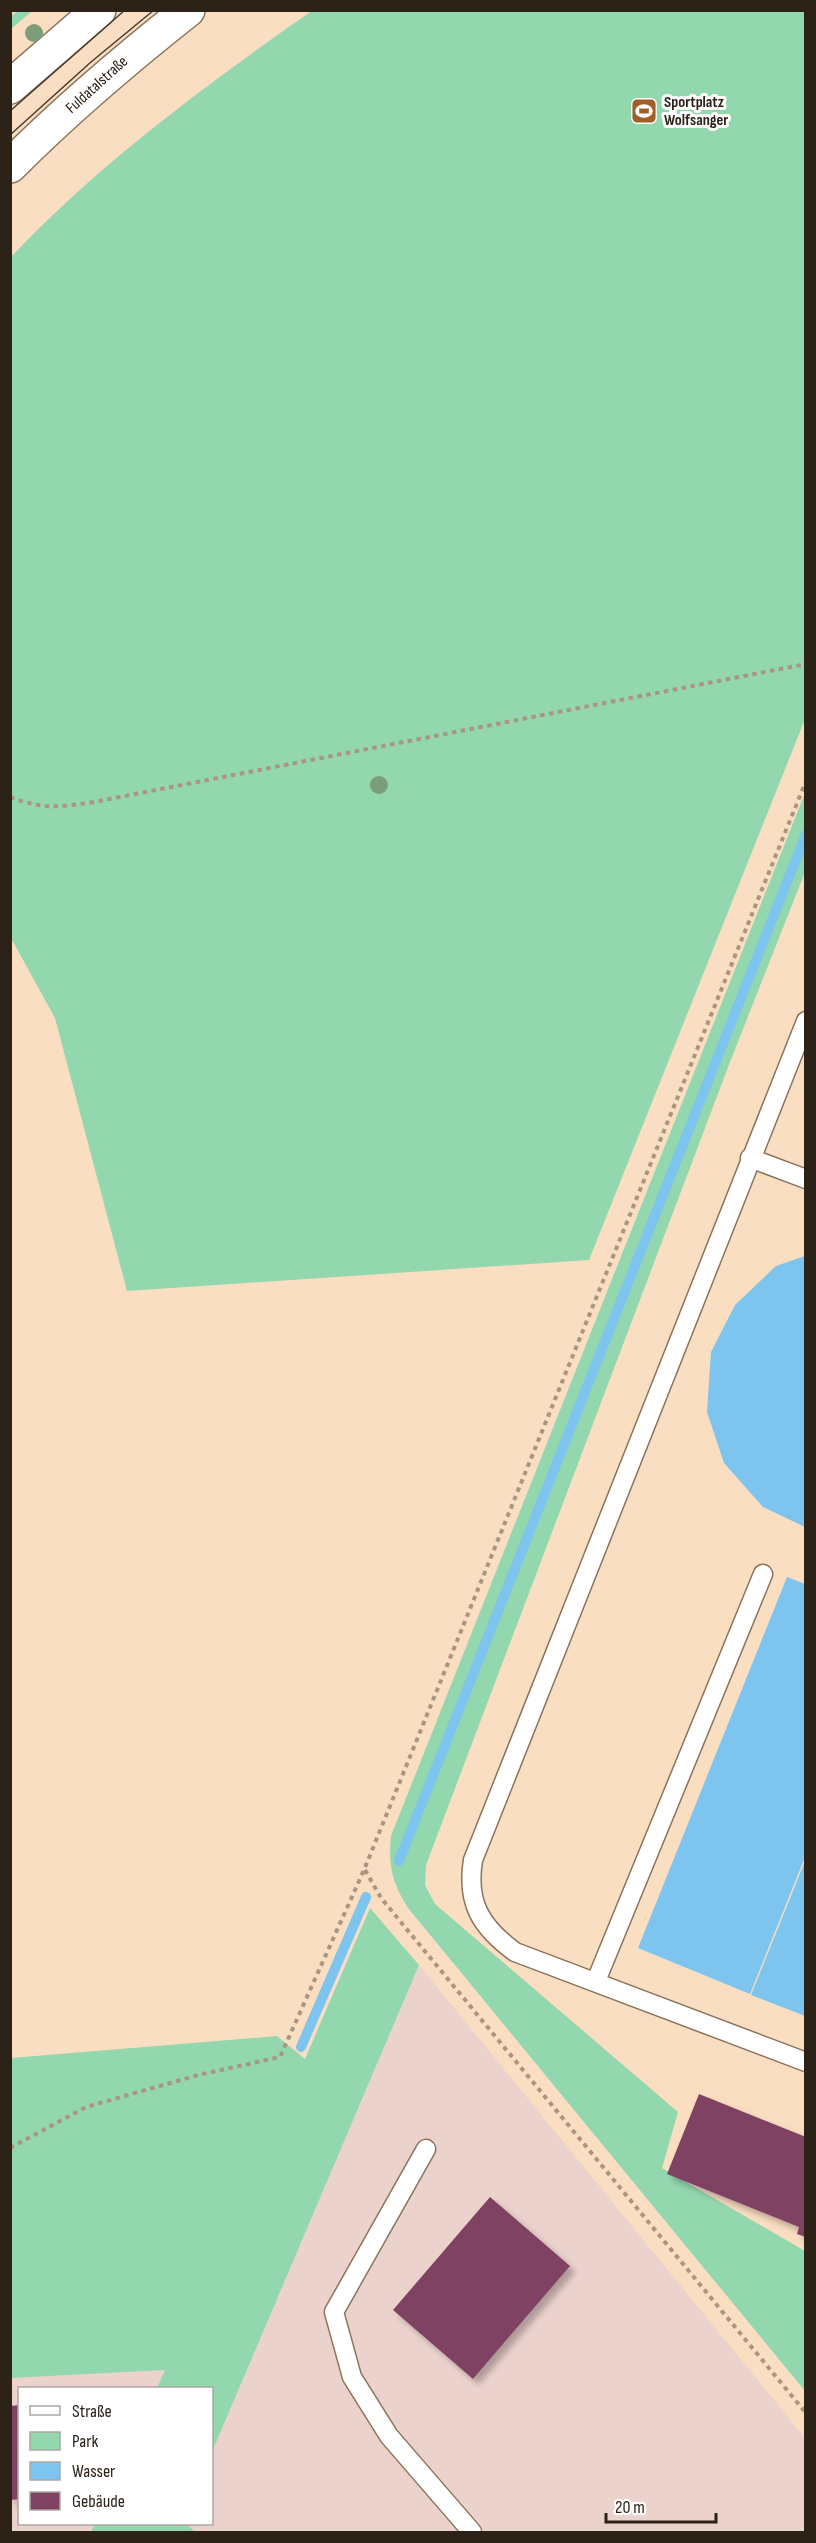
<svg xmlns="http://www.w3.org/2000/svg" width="816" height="2543" font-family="'Sofia Sans Condensed',sans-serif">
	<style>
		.industrial { fill: #ecd2cd }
		.green { fill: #93d7ae }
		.water { fill: #7dc4ef }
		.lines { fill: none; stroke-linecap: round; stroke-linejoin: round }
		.stream { stroke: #7dc4ef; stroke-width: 10 }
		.building { fill: #7f4262; filter: url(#shadow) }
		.lane-casing { stroke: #8c735a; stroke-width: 21 }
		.secondary-casing { stroke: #8c735a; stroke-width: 36 }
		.path { stroke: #a99580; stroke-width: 4; stroke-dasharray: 4.5 4.5; stroke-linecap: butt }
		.lane { stroke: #fff; stroke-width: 18 }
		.secondary { stroke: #fff; stroke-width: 33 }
		.tram { stroke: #463a2e; stroke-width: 1.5 }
		.tree { fill: #7c9d7a }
		.labels { text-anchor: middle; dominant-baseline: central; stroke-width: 6; stroke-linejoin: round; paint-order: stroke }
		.street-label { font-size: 16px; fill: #2c2218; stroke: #fff }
		.poi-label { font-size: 16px; font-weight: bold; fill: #2c2218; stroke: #fff; text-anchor: start }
	</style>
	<defs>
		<filter id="shadow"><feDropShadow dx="5.5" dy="5.5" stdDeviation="3" flood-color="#0004"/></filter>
	</defs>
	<rect width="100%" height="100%" fill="#f9dec2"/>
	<g class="industrial">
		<path d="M 419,1965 L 805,2438 L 805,2532 L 195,2532 L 187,2524 L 212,2524 L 212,2452 Z"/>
		<path d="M 166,2370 L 157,2388 L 20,2388 L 20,2524 L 95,2524 L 91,2532 L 11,2532 L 10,2378 Z"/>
	</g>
	<g class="green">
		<path d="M 18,10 L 32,11 L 11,29 L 11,17 Z"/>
		<path d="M 313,10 L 805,11 L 805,719 L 589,1260 L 127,1291 L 55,1018 L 11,938 L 11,257 C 101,162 206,85 313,10 Z"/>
		<path d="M 805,793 L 805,872 L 730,1062 L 426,1865 L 425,1885 L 435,1904 L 678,2112 L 662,2168 L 805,2251 L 805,2391 L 408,1908 C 392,1882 388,1866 391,1836 Z"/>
		<path d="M 370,1908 L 419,1965 L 212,2452 L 212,2388 L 157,2388 L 165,2370 L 11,2378 L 11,2058 L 277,2036 L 305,2059 Z"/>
		<path d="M 95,2524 L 187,2524 L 195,2532 L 91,2532 Z"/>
	</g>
	<g class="water">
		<path d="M 805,1256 L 806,1256 L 805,1527 L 763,1507 L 724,1463 L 707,1412 L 711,1352 L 735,1305 L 776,1266 Z"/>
		<path d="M 787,1577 L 805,1584 L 805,1857 L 750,1994 L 638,1948 Z"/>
		<path d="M 805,1861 L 805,2016 L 751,1995 Z"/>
	</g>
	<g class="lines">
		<g class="stream">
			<path d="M 399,1861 L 806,834"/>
			<path d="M 301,2047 L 366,1897"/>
		</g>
	</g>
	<g class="building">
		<path d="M 699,2094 L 806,2137 L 806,2237 L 797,2234 L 799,2227 L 667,2174 Z"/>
		<path d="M 490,2197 L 570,2266 L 473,2379 L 393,2310 Z"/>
		<path d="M 20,2405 L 20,2499 L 10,2500 L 10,2406 Z"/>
	</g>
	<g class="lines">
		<defs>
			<g id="lane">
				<path d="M 806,1021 L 473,1860 C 466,1903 481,1927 515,1952 L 806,2062"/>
				<path d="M 750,1158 L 806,1179"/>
				<path d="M 596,1981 L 763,1574"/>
				<path d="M 426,2149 L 334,2312 L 352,2377 L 389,2436 L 472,2532"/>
			</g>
			<g id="secondary">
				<path d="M 10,87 L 99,10"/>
				<path d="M 10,166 C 66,110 126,59 188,10"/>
			</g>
		</defs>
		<use href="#lane" class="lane-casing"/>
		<use href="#secondary" class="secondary-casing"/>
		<g class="path">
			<path d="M 10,797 C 44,810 59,807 94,802 L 806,664"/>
			<path d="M 365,1870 L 381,1898 L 806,2413"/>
			<path d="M 10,2148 L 86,2107 L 198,2075 L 280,2057 L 364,1870 L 806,781"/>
		</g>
		<use href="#lane" class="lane"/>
		<use href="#secondary" class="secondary"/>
		<g class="tram">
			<path d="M 10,111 L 125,10"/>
			<path d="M 10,135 L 91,62 L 154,10"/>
		</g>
	</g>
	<g class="tree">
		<circle cx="34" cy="33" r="9"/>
		<circle cx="379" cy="785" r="9"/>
	</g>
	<defs>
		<symbol id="stadium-square" viewBox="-11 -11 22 22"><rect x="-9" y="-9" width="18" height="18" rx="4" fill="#a05f29" stroke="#fff"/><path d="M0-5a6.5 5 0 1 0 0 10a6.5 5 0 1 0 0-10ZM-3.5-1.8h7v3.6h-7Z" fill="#fff"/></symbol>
	</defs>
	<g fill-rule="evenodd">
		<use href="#stadium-square" x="629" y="96" width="30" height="30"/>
	</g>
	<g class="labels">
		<g class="street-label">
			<text transform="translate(97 85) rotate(-42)">Fuldatalstraße</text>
		</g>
		<g class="poi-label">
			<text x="664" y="102">Sportplatz<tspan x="664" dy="18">Wolfsanger</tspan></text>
		</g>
	</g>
	<rect width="816" height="2543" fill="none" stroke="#2c2218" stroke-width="24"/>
	<rect x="18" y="2387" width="195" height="138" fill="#ffffff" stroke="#aba7a3" stroke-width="1.5"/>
	<rect x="30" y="2406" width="30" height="9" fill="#ffffff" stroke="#aba7a3" stroke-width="1.5"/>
	<text x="72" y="2417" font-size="18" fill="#2c2218">Straße</text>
	<rect x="30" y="2432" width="30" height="18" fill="#93d7ae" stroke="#aba7a3" stroke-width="1.5"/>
	<text x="72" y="2447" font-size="18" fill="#2c2218">Park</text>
	<rect x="30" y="2462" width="30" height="18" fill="#7dc4ef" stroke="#aba7a3" stroke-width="1.5"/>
	<text x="72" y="2477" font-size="18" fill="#2c2218">Wasser</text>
	<rect x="30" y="2492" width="30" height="18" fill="#7f4262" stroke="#aba7a3" stroke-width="1.5"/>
	<text x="72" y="2507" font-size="18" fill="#2c2218">Gebäude</text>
	<path d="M606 2513v9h110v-9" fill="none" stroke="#2c2218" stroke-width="3"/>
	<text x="615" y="2513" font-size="18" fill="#2c2218" stroke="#ffffff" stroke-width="4.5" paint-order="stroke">20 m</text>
</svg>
